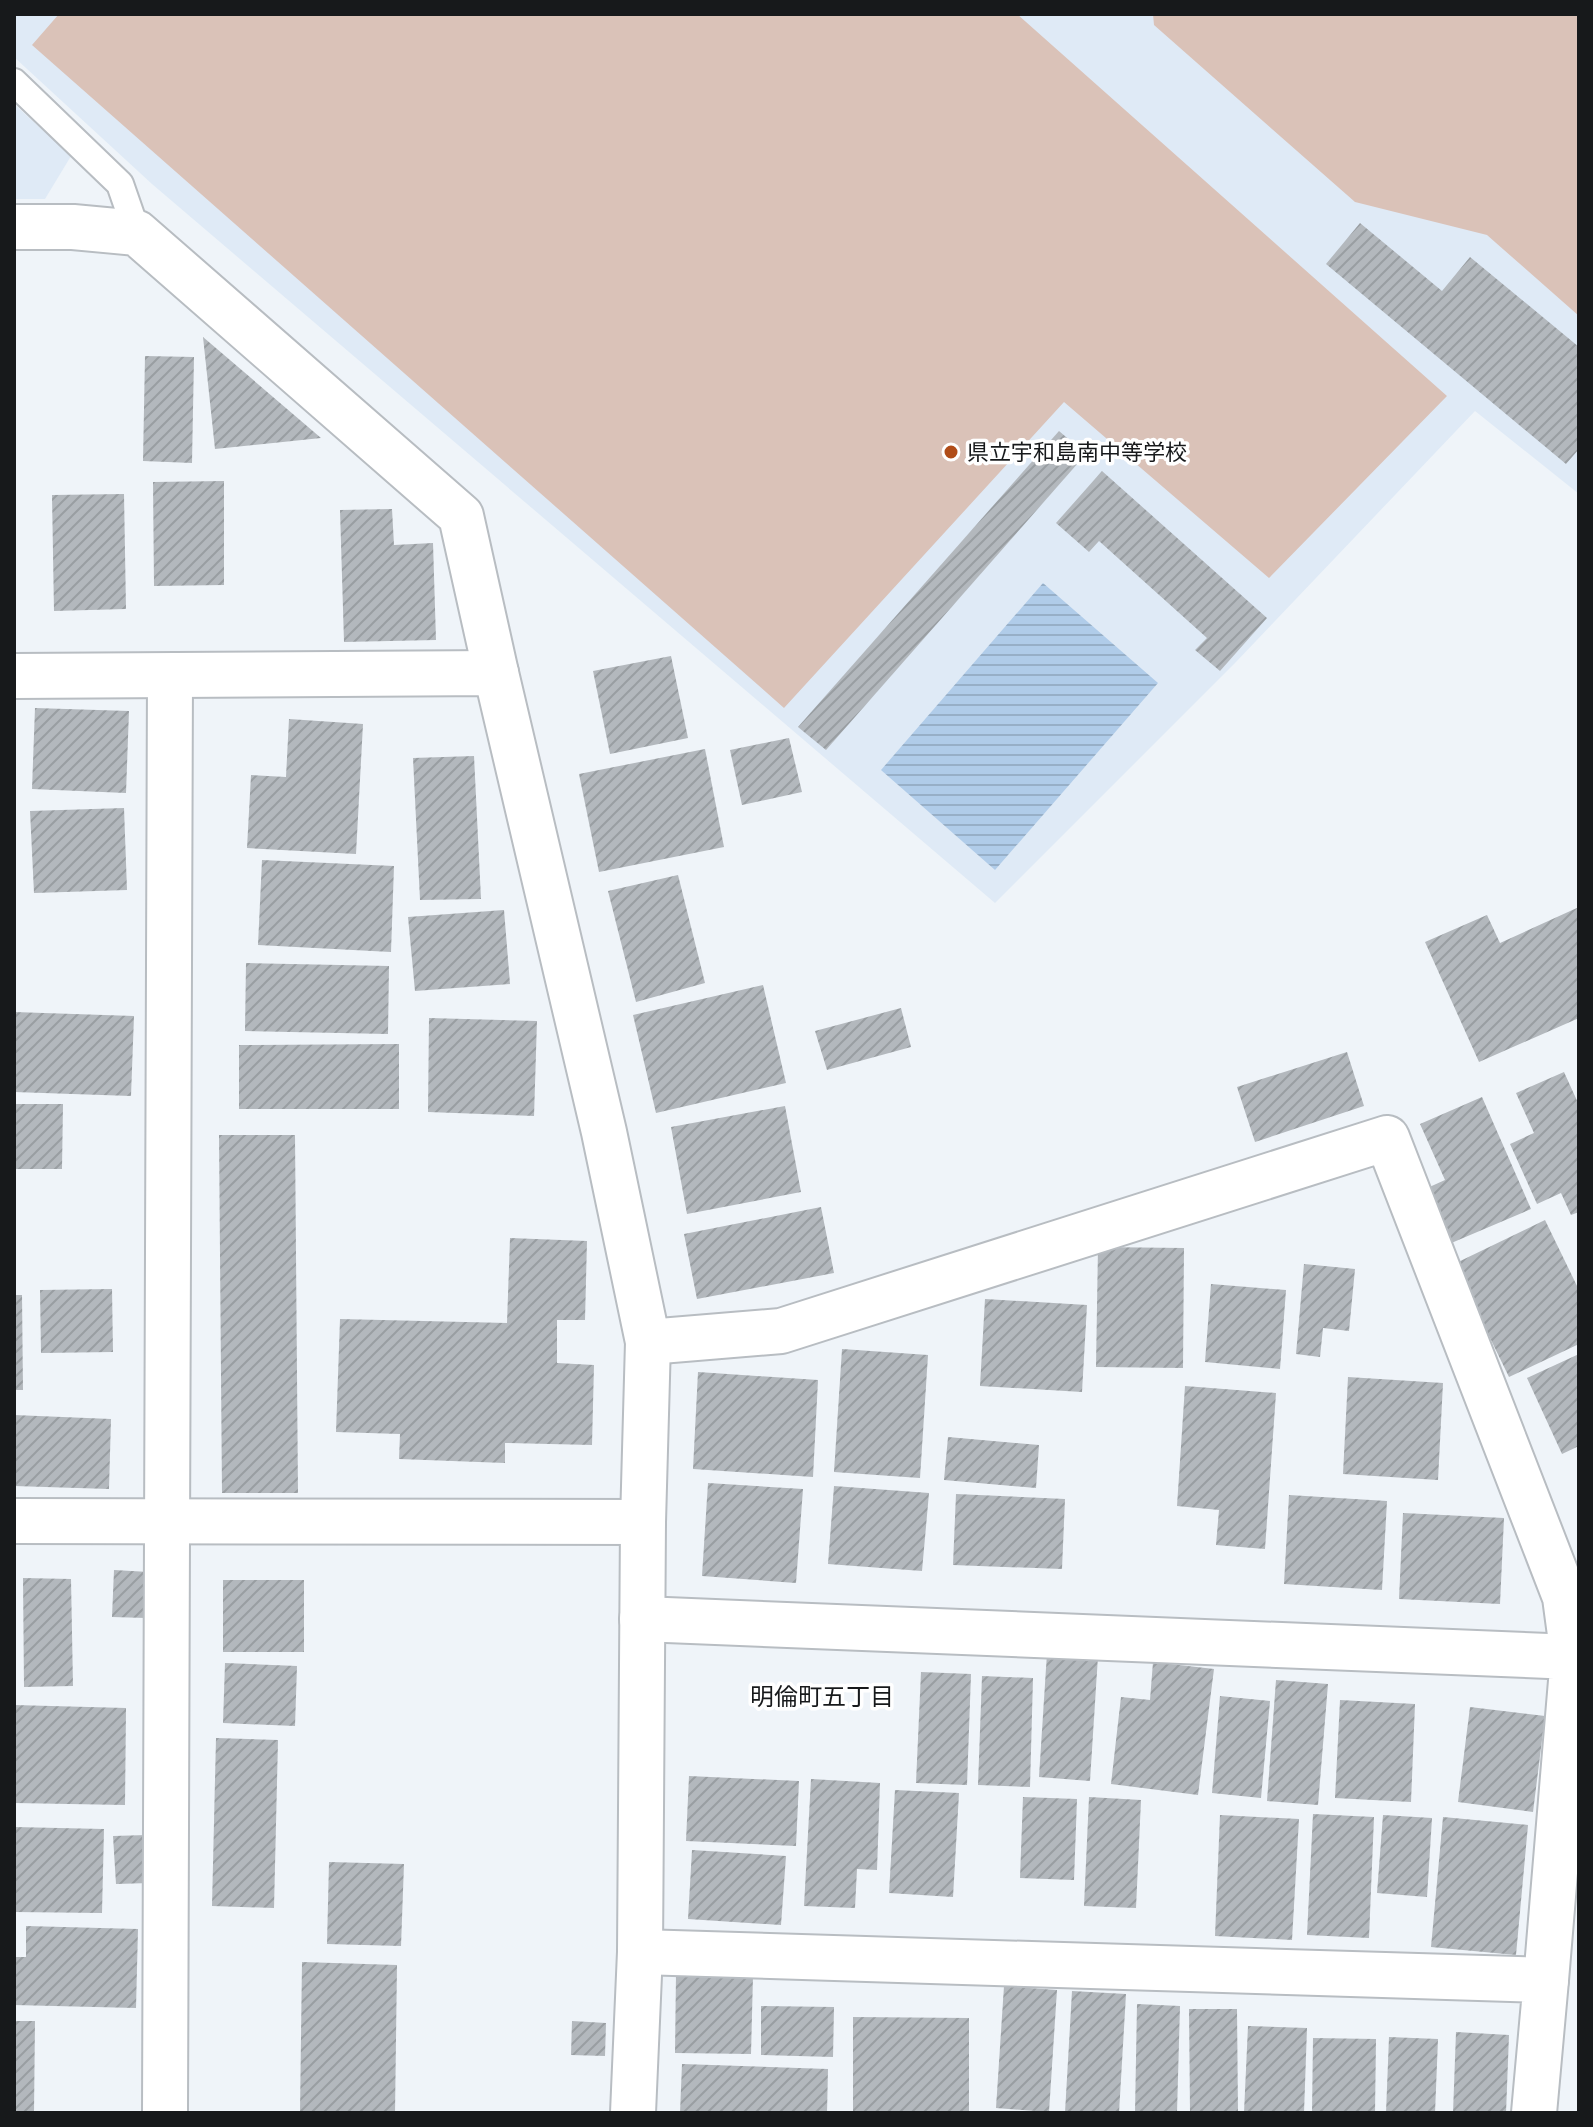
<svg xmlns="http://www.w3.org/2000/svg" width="1593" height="2127" font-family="Helvetica,'Noto Sans JP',sans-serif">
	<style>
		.built { fill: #dfeaf6 }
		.pitch { fill: #dac2b8 }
		.water { fill: url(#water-rules) }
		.building { fill: url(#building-hatch) }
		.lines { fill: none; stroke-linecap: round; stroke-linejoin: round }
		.lane-casing { stroke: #b8bdc2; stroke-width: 30 }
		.street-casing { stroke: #b8bdc2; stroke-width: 48 }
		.lane { stroke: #fff; stroke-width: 26 }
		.street { stroke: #fff; stroke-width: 44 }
		.poi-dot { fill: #b04c18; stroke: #fff; stroke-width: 3 }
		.labels { text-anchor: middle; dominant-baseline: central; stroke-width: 7; stroke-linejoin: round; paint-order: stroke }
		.poi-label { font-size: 22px; fill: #17191b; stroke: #fff; text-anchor: start }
		.neighbourhood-label { font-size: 24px; fill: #17191b; stroke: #fff }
	</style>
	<defs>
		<pattern id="water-rules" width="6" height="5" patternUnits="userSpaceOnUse" patternTransform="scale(2)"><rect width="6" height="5" fill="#b0cce9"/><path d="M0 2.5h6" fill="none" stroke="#97afc7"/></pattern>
		<pattern id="building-hatch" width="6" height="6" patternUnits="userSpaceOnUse" patternTransform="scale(2)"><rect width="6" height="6" fill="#b3b8bd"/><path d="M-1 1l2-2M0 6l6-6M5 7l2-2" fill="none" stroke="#999ea2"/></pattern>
	</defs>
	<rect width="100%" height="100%" fill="#eff4f9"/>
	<g class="built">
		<path d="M 14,14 L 1579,14 L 1579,494 L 1475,411 L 1235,663 L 995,903 L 152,184 L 14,57 Z"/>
		<path d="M 14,104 L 71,156 L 45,199 L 14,199 Z"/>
	</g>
	<g class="pitch">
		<path d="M 59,14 L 1017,14 L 1447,396 L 1269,578 L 1064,402 L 784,708 L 32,45 Z"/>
		<path d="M 1153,14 L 1579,14 L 1579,316 L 1487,235 L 1355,202 L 1154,25 Z"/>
	</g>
	<path class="water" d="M 1043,583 L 1158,683 L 995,870 L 881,770 Z"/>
	<g class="building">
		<path d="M 1360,223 L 1442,291 L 1470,257 L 1579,347 L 1579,449 L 1566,464 L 1326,264 Z"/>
		<path d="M 203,337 L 321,438 L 215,449 Z"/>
		<path d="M 145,356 L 194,357 L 192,463 L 143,461 Z"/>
		<path d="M 1059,431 L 1086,454 L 826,750 L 798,727 Z"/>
		<path d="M 1102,471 L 1267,618 L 1220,671 L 1195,650 L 1207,638 L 1099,541 L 1089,552 L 1056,523 Z"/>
		<path d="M 224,481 L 224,585 L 154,586 L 153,482 Z"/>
		<path d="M 124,494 L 126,609 L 54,611 L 52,495 Z"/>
		<path d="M 392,509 L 394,545 L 433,543 L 436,640 L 344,642 L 340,510 Z"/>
		<path d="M 671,656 L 688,738 L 610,754 L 593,671 Z"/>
		<path d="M 35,708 L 129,711 L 126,793 L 32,789 Z"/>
		<path d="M 289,719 L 363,724 L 356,854 L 247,848 L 251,775 L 286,777 Z"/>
		<path d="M 789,738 L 802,792 L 742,805 L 730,750 Z"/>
		<path d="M 705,749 L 724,847 L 599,872 L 579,774 Z"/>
		<path d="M 474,756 L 481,899 L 420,900 L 413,758 Z"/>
		<path d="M 124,808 L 127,890 L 34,893 L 30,811 Z"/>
		<path d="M 262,860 L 394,866 L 391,952 L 258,945 Z"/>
		<path d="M 678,875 L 705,983 L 636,1002 L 608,891 Z"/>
		<path d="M 1579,907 L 1579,1018 L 1479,1062 L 1425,942 L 1487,915 L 1500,943 Z"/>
		<path d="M 504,910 L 510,984 L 415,991 L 408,917 Z"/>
		<path d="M 246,963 L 389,966 L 388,1034 L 245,1031 Z"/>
		<path d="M 763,985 L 786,1083 L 656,1113 L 633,1015 Z"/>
		<path d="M 901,1008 L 911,1047 L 827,1070 L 815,1031 Z"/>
		<path d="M 14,1012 L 134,1016 L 131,1096 L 14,1092 Z"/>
		<path d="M 429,1018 L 537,1021 L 534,1116 L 428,1112 Z"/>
		<path d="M 399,1044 L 399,1109 L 239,1109 L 239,1045 Z"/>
		<path d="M 1347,1052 L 1364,1106 L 1255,1142 L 1237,1087 Z"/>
		<path d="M 1564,1072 L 1579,1105 L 1579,1212 L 1571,1215 L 1561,1193 L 1537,1204 L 1510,1144 L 1534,1133 L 1516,1093 Z"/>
		<path d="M 1482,1097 L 1531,1209 L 1449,1244 L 1425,1189 L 1445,1180 L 1420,1124 Z"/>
		<path d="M 14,1104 L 63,1104 L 62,1169 L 14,1169 Z"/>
		<path d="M 785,1106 L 801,1192 L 687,1214 L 671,1127 Z"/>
		<path d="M 219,1135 L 295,1135 L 298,1493 L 222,1493 Z"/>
		<path d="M 821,1207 L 834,1273 L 697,1299 L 684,1234 Z"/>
		<path d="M 1545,1220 L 1579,1290 L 1579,1344 L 1509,1377 L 1454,1264 Z"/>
		<path d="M 510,1238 L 587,1241 L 585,1320 L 557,1320 L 557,1363 L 594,1365 L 592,1445 L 505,1443 L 505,1463 L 399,1459 L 400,1434 L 336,1432 L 340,1319 L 507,1323 Z"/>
		<path d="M 1098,1247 L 1184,1248 L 1183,1368 L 1096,1367 Z"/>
		<path d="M 1304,1264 L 1355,1269 L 1349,1331 L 1323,1328 L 1320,1357 L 1296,1354 Z"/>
		<path d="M 1211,1284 L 1286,1290 L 1280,1369 L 1205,1362 Z"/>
		<path d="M 112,1289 L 113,1352 L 41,1353 L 40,1290 Z"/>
		<path d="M 14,1295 L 22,1295 L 23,1390 L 14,1390 Z"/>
		<path d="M 985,1299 L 1087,1305 L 1082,1392 L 980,1386 Z"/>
		<path d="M 842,1349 L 928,1355 L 920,1478 L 834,1472 Z"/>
		<path d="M 1579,1354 L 1579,1446 L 1562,1454 L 1527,1378 Z"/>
		<path d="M 698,1372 L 818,1380 L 813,1477 L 693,1469 Z"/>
		<path d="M 1348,1377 L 1443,1383 L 1438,1480 L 1343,1474 Z"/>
		<path d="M 1185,1386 L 1276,1393 L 1265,1549 L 1216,1545 L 1219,1510 L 1177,1506 Z"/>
		<path d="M 14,1415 L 111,1419 L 109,1489 L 14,1486 Z"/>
		<path d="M 948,1437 L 1039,1445 L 1036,1488 L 944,1480 Z"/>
		<path d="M 708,1483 L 803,1489 L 796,1583 L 702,1576 Z"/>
		<path d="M 834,1486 L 929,1493 L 922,1571 L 828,1564 Z"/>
		<path d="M 956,1494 L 1065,1499 L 1062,1569 L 953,1565 Z"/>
		<path d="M 1289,1495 L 1387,1501 L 1382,1590 L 1284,1584 Z"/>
		<path d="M 1403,1513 L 1504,1518 L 1500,1604 L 1399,1599 Z"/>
		<path d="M 114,1570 L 149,1572 L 146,1618 L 112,1617 Z"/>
		<path d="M 23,1578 L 71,1579 L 73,1686 L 24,1687 Z"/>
		<rect x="223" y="1580" width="81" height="72"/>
		<path d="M 1047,1653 L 1098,1656 L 1090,1781 L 1039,1777 Z"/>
		<path d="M 1153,1662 L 1214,1669 L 1198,1795 L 1111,1784 L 1121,1697 L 1150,1700 Z"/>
		<path d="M 225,1663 L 297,1666 L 295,1726 L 223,1723 Z"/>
		<path d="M 921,1672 L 971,1674 L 967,1785 L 916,1783 Z"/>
		<path d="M 982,1676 L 1033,1678 L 1030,1787 L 978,1785 Z"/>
		<path d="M 1276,1680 L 1328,1684 L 1318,1805 L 1267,1801 Z"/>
		<path d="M 1220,1696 L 1270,1701 L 1261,1798 L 1212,1793 Z"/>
		<path d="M 1340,1700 L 1415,1704 L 1411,1802 L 1335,1798 Z"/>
		<path d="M 14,1705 L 126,1708 L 125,1805 L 14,1803 Z"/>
		<path d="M 1470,1707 L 1545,1716 L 1533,1812 L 1458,1802 Z"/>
		<path d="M 216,1738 L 278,1740 L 274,1908 L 212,1906 Z"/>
		<path d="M 689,1776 L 799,1781 L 796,1846 L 686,1841 Z"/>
		<path d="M 811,1779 L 880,1783 L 877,1870 L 857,1869 L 855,1908 L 804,1906 Z"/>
		<path d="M 895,1790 L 959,1793 L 953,1897 L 889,1893 Z"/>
		<path d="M 1023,1797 L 1077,1799 L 1074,1880 L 1020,1878 Z"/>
		<path d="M 1089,1797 L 1141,1800 L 1136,1908 L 1084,1906 Z"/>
		<path d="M 1313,1814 L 1374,1817 L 1369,1938 L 1307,1935 Z"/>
		<path d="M 1220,1815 L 1299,1819 L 1292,1940 L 1215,1936 Z"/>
		<path d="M 1383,1815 L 1432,1818 L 1427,1897 L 1377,1893 Z"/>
		<path d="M 1443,1817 L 1528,1825 L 1516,1955 L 1431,1947 Z"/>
		<path d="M 14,1827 L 104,1829 L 102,1913 L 14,1912 Z"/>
		<path d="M 147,1835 L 150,1883 L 116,1884 L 113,1836 Z"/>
		<path d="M 692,1850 L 786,1856 L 781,1925 L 688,1919 Z"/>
		<path d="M 329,1862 L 404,1864 L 401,1946 L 327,1944 Z"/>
		<path d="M 26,1926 L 138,1929 L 136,2008 L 14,2005 L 14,1957 L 26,1957 Z"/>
		<path d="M 302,1962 L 397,1965 L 395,2113 L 300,2113 Z"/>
		<path d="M 676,1974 L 753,1976 L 751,2054 L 675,2053 Z"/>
		<path d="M 1004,1986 L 1057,1990 L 1049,2112 L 996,2108 Z"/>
		<path d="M 1072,1991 L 1126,1994 L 1119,2113 L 1065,2113 Z"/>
		<path d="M 1137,2004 L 1180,2006 L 1177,2113 L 1135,2113 Z"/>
		<path d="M 761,2006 L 834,2007 L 833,2057 L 761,2055 Z"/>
		<path d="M 1189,2009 L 1237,2009 L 1238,2113 L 1190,2113 Z"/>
		<path d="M 853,2017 L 969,2018 L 969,2113 L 853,2113 Z"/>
		<path d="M 14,2021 L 35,2021 L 34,2113 L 14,2113 Z"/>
		<path d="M 572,2021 L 606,2023 L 605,2056 L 571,2055 Z"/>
		<path d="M 1248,2026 L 1307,2028 L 1304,2113 L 1244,2113 Z"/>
		<path d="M 1456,2032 L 1509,2035 L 1506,2113 L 1453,2113 Z"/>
		<path d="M 1389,2037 L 1438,2039 L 1435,2113 L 1386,2113 Z"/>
		<path d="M 1313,2038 L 1376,2039 L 1375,2113 L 1312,2113 Z"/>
		<path d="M 682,2064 L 828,2069 L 827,2113 L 680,2113 Z"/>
	</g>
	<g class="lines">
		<defs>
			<path id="lane" d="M 14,82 L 120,184 L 137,233"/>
			<g id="street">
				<path d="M 14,227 L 73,227 L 137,233 L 461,516 L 496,673"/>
				<path d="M 14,676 L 496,673 L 604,1132 L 648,1342 L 643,1522 L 640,1952 L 633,2113"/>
				<path d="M 648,1342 L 781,1331 L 1387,1138 L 1565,1597 L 1573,1657"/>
				<path d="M 14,1521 L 643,1522"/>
				<path d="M 642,1619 L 1573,1657 L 1546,1980"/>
				<path d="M 640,1952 L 1546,1980 L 1534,2113"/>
				<path d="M 165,2113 L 170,677"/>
			</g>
		</defs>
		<use href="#lane" class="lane-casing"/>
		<use href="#street" class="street-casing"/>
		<use href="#lane" class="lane"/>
		<use href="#street" class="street"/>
	</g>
	<circle class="poi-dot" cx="951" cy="452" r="8"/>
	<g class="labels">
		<g class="poi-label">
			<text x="967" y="452">県立宇和島南中等学校</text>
		</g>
		<g class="neighbourhood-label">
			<text x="822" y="1696">明倫町五丁目</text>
		</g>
	</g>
	<rect width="1593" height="2127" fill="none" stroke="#17191b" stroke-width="32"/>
</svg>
